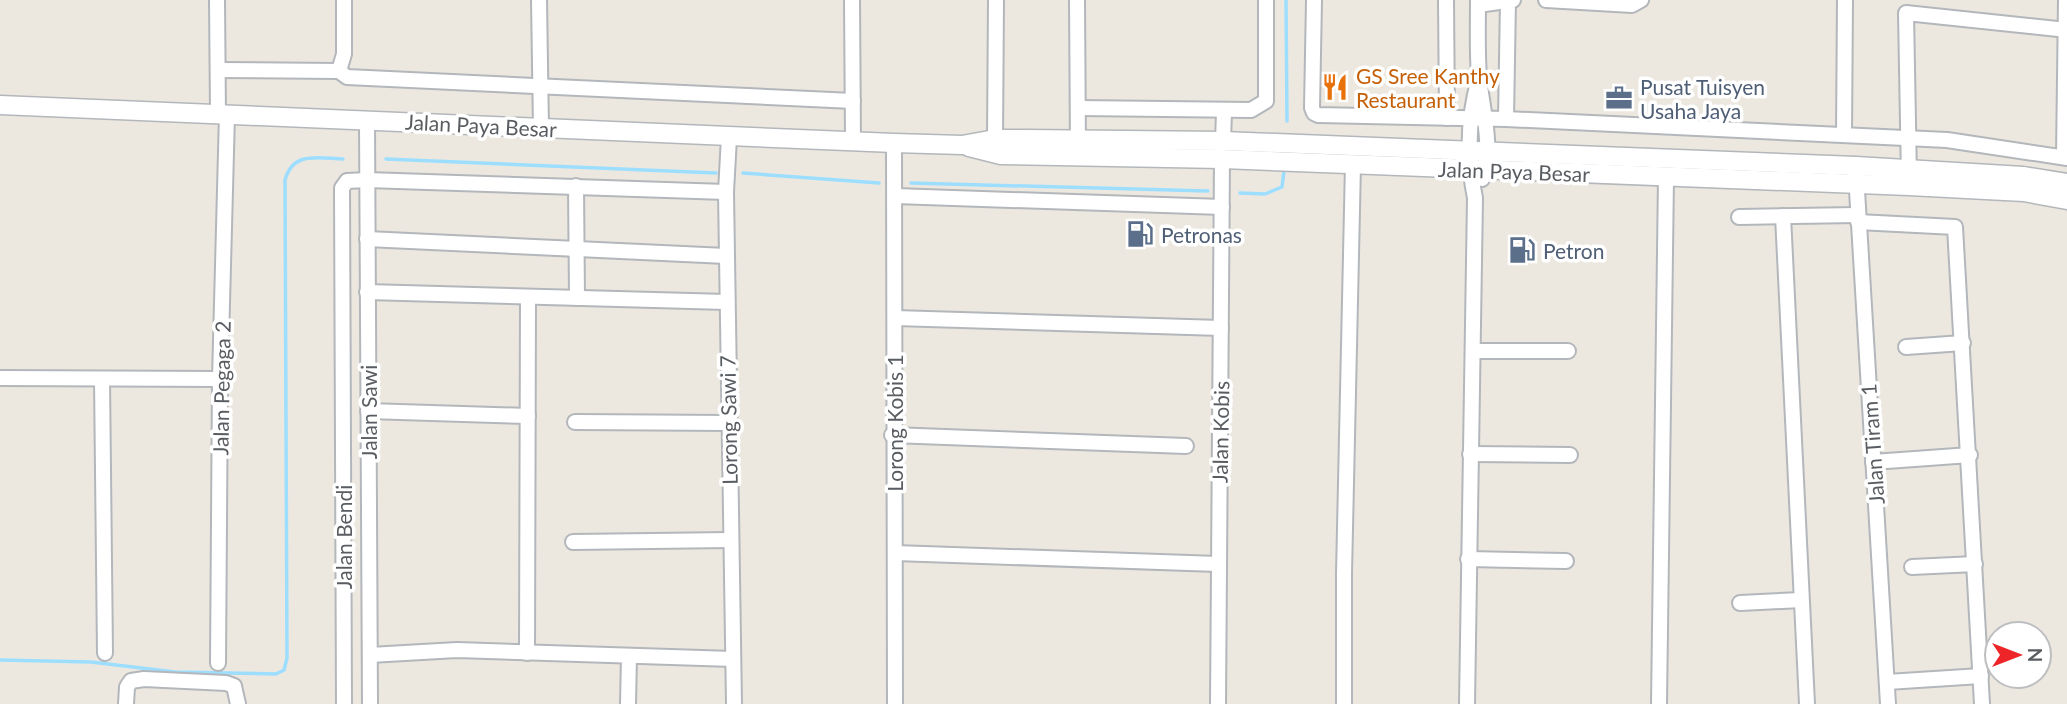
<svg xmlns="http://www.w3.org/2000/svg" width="2067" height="704" font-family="Lato,sans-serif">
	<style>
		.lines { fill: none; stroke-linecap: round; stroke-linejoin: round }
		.stream { stroke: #9ddeff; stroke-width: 3.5 }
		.minor-casing { stroke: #b3b7bb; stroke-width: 18 }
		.tertiary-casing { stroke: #b3b7bb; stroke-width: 21 }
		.minor { stroke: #fff; stroke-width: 14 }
		.tertiary { stroke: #fff; stroke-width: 18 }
		.labels { text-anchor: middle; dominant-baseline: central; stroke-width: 7; stroke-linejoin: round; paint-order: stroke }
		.food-label { font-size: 21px; fill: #c56008; stroke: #fff; text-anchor: start }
		.service-label { font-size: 21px; fill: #4e5e75; stroke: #fff; text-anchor: start }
		.street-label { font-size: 21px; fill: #595d61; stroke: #fff }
	</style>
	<rect width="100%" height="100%" fill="#ece8e0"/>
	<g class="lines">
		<g class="stream">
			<path d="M 1286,0 L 1287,121"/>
			<path d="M 386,159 L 716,173"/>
			<path d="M 743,173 L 879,183"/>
			<path d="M 911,183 L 1208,191"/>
			<path d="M 1240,193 L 1265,194 L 1282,187 L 1284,171"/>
			<path d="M 0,660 L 91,662 L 175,672 L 276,674 L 284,670 L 287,658 L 285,180 C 293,151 318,158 343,159"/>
		</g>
		<defs>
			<g id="minor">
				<path d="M 217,0 L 218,114"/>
				<path d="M 539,0 L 541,128"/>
				<path d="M 852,0 L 853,141"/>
				<path d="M 1077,0 L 1078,149"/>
				<path d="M 1314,0 L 1312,108 L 1314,113 L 1318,115 L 1506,119 L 1947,140 L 2067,158"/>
				<path d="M 1446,0 L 1447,118"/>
				<path d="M 1478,0 C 1478,25 1477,51 1479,77 C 1482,110 1494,146 1482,179"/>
				<path d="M 1546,0 L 1632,5 L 1641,0"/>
				<path d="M 1478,5 L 1513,0"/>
				<path d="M 218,70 L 339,71"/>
				<path d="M 339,71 L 347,77 L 853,101"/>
				<path d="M 339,71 L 344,54 L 344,0"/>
				<path d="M 1078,108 L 1251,110 L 1266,101 L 1266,0"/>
				<path d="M 1506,119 L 1508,0"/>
				<path d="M 367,120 L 370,704"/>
				<path d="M 1844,135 L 1845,0"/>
				<path d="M 729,137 L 726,192 L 734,704"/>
				<path d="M 995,139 L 996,0"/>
				<path d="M 1223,141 L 1224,112"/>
				<path d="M 894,143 L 895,704"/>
				<path d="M 2064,157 L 2066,0"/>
				<path d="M 1856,174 L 1888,704"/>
				<path d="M 1909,178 L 1906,13 L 2067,30"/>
				<path d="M 576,186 L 577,298"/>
				<path d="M 895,196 L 1222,207"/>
				<path d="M 1783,216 L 1807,704"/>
				<path d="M 1739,217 L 1858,215"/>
				<path d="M 1858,222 L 1955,227 L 1982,704"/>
				<path d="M 367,239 L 726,256"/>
				<path d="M 367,292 L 727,302"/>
				<path d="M 895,318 L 1221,328"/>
				<path d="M 1906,347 L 1963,343"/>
				<path d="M 1473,351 L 1568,351"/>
				<path d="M 0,378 L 220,379"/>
				<path d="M 102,379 L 105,653"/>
				<path d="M 368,411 L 528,416"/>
				<path d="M 575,422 L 728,423"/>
				<path d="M 892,435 L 1186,446"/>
				<path d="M 1470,454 L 1570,455"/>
				<path d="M 1873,462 L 1970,455"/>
				<path d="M 573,542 L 730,540"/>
				<path d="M 895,553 L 1218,564"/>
				<path d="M 1468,559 L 1566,561"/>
				<path d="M 1912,567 L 1975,564"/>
				<path d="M 1740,603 L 1801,600"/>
				<path d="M 527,653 L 528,298"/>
				<path d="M 370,655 L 457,650 L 733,659"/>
				<path d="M 218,663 L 220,379 L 227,114"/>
				<path d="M 1887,682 L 1981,676"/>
				<path d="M 126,704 L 127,687 L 131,681 L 144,679 L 226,683 L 234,686 L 238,704"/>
				<path d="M 344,704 L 342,188 L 347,181 L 367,180 L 726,192"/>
				<path d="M 628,704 L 629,656"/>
				<path d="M 1218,704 L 1222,159"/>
				<path d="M 1344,704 L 1344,574 L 1353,164"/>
				<path d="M 1467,704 L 1475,198 C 1467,159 1468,117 1479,79"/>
				<path d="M 1659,704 L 1666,177"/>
			</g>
			<g id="tertiary">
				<path d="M 0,105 L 894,143 L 962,145 L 995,139 L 1026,139 L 1223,141 L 1856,166 L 2023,176 L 2067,183"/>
				<path d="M 969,147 L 1001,155 L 1222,159 L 1909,186 L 2024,192 L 2067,200"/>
			</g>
		</defs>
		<use href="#minor" class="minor-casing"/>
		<use href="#tertiary" class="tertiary-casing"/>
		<use href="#minor" class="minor"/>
		<use href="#tertiary" class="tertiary"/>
	</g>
	<defs>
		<symbol id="restaurant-bare" viewBox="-9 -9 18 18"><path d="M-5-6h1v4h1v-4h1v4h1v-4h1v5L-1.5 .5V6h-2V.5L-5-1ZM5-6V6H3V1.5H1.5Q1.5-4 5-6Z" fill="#e8710a" stroke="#fff" stroke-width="2.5" paint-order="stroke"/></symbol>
		<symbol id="office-bare" viewBox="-9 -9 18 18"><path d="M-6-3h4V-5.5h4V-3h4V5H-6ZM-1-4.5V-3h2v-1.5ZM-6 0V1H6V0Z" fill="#5c6f8a" stroke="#fff" stroke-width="2.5" paint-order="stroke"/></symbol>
		<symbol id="fuel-bare" viewBox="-9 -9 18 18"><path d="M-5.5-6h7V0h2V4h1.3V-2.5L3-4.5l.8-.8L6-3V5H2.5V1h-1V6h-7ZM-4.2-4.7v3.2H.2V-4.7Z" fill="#5c6f8a" stroke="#fff" stroke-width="2.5" paint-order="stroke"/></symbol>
	</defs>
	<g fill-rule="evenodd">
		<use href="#restaurant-bare" x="1316" y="68" width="38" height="38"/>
		<use href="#office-bare" x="1600" y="79" width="38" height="38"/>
		<use href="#fuel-bare" x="1121" y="215" width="38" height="38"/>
		<use href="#fuel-bare" x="1503" y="231" width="38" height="38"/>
	</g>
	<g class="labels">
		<g class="food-label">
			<text x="1356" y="75">GS Sree Kanthy<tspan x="1356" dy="24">Restaurant</tspan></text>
		</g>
		<g class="service-label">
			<text x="1640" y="86">Pusat Tuisyen<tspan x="1640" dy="24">Usaha Jaya</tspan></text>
			<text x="1161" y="234">Petronas</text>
			<text x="1543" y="250">Petron</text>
		</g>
		<g class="street-label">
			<text transform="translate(481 125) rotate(3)">Jalan Paya Besar</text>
			<text transform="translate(1514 171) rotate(2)">Jalan Paya Besar</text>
			<text transform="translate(221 388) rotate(-89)">Jalan Pegaga 2</text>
			<text transform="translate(368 412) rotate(-90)">Jalan Sawi</text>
			<text transform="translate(728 420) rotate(-91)">Lorong Sawi 7</text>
			<text transform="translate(894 423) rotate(-90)">Lorong Kobis 1</text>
			<text transform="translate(1220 432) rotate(-89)">Jalan Kobis</text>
			<text transform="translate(1872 444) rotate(-94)">Jalan Tiram 1</text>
			<text transform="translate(343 537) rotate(-90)">Jalan Bendi</text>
		</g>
	</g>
	<g transform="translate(2018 655) rotate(90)"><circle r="33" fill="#ffffff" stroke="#bdbec0" stroke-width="2"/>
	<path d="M0-5L12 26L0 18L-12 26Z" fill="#ed2528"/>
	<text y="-10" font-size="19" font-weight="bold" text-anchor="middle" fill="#595d61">N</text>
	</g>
</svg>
